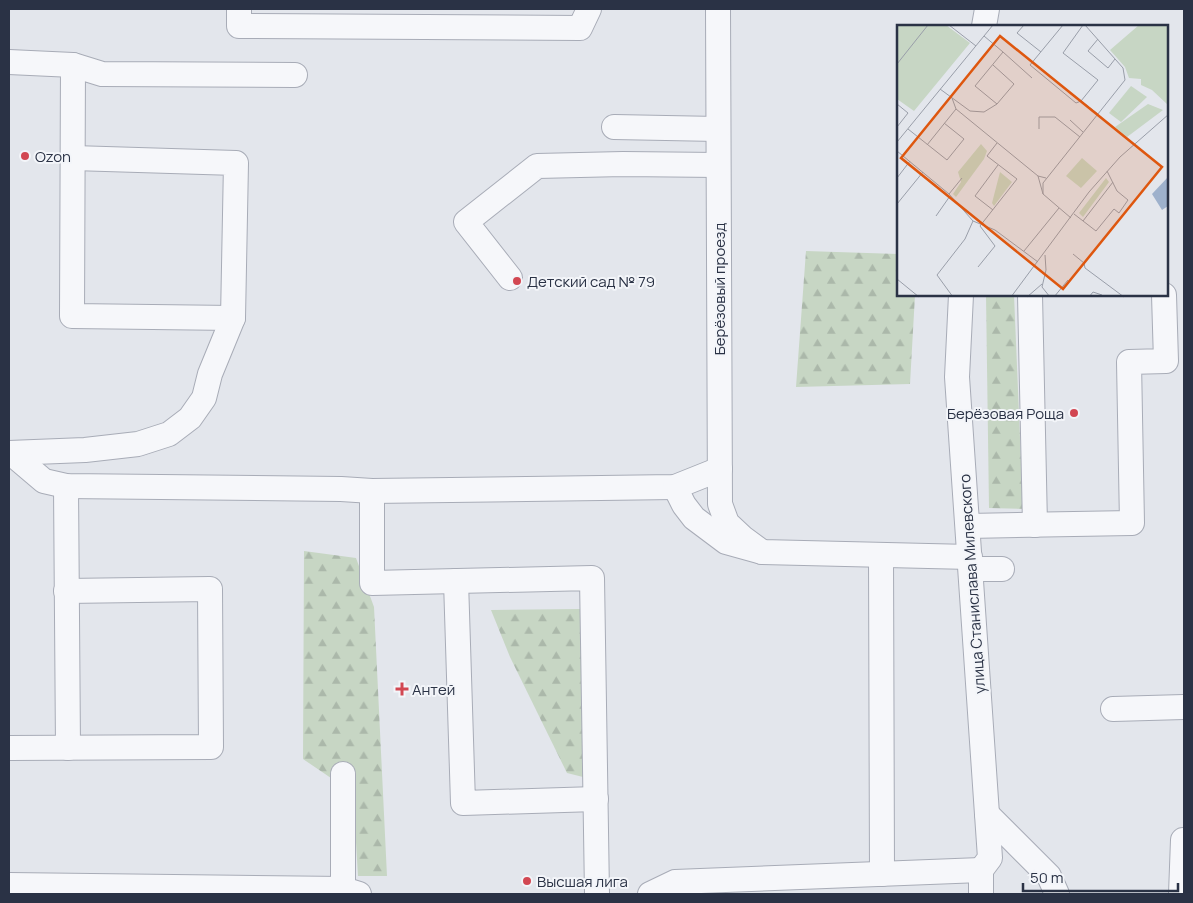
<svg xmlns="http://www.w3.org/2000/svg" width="1193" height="903" font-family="Manrope,sans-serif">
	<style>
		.forest { fill: url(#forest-firs) }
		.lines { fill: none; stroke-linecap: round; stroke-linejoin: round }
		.minor-casing { stroke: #a8acb7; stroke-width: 26 }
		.minor { stroke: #f6f7fa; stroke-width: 24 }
		.poi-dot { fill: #d24752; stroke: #f3f5f9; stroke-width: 2 }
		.labels { text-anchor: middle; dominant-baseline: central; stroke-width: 4; stroke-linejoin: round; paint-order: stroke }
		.poi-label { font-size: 15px; fill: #2a3245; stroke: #f3f5f9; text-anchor: start }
		.street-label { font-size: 15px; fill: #2a3245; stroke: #f3f5f9 }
		.inset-road { fill: none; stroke: #999ea9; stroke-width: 1 }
		.view { fill: #de570f; fill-opacity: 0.15; stroke: #de570f; stroke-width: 2.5 }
		.inset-edge { fill: none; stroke: #2a3245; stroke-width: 2.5 }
	</style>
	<defs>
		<pattern id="forest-firs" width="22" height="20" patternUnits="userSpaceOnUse" patternTransform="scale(1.25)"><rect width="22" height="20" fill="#c7d6c4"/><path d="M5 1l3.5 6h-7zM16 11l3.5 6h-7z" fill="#abb8aa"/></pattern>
	</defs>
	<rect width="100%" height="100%" fill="#e3e6ec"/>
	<g class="forest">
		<path d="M 806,251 L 898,254 L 898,295 L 915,295 L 910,384 L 796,387 Z"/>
		<path d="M 986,295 L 1014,295 L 1023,509 L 989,508 Z"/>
		<path d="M 304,551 L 356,558 L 374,607 L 387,876 L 358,876 L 353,793 L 303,759 Z"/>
		<path d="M 580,609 L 587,778 L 567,773 L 510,657 L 491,610 Z"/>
	</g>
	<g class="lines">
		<defs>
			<g id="minor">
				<path d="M 239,9 L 239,26 L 580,28 L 589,9"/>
				<path d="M 718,9 L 720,504 L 727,523 L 743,538 L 762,552"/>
				<path d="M 984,26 L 987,9"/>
				<path d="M 9,62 L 73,65 L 72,316 L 233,318"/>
				<path d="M 73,65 L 102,74 L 295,75"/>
				<path d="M 614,127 L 718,129"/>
				<path d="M 510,278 L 466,222 L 537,166 L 623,164 L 718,165"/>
				<path d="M 961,295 L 957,377 L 990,858 L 981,870"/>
				<path d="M 1030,295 L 1035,525"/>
				<path d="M 9,453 L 85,450 L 138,444 L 169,434 L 190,418 L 204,398 L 210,374 L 233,318 L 236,163 L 73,158"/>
				<path d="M 11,453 L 44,481 L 66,486 L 341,489 L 372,491 L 675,487 L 720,469"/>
				<path d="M 66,486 L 68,748"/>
				<path d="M 675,487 L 684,505 L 694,518 L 726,542 L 762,552 L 970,557"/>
				<path d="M 372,491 L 372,583 L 592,578 L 597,894"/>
				<path d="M 968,526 L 1132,523 L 1129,362 L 1166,361 L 1164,295"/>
				<path d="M 881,555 L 882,874"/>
				<path d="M 971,569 L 1002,569"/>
				<path d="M 456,581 L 463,803 L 596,799"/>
				<path d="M 1113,709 L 1184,707"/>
				<path d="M 9,748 L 211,747 L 210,589 L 66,591"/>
				<path d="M 343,774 L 343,889"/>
				<path d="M 987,814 L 1049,876 L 1057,894"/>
				<path d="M 981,870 L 981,894"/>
				<path d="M 9,885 L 343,889 L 359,894"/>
				<path d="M 650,894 L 675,882 L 981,870"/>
				<path d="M 1181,894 L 1183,840"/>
			</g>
		</defs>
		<use href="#minor" class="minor-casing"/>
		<use href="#minor" class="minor"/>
	</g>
	<g class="poi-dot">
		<circle cx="25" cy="156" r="5"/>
		<circle cx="517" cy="281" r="5"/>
		<circle cx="1074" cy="413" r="5"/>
		<path d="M399.5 681.5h5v5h5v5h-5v5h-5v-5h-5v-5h5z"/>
		<circle cx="527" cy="881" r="5"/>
	</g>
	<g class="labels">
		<g class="poi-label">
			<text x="35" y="156">Ozon</text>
			<text x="527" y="281">Детский сад № 79</text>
			<text x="1064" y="413" text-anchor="end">Берёзовая Роща</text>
			<text x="412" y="689">Антей</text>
			<text x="537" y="881">Высшая лига</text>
		</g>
		<g class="street-label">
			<text transform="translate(719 289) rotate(-90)">Берёзовый проезд</text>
			<text transform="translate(972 584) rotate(-94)">улица Станислава Милевского</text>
		</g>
	</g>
	<g transform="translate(897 25)">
		<rect width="271" height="271" fill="#e3e6ec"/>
		<path d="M 0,0 L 49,0 L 73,18 L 17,86 L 0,74 ZM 242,0 L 268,0 L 272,3 L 271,80 L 255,65 L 244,60 L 244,54 L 232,53 L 228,42 L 213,25 Z" fill="#c7d6c4"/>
		<path d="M 251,79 L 266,85 L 230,112 L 218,102 ZM 84,119 L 90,126 L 87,134 L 59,172 L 56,169 L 64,157 L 61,147 ZM 185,133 L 200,146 L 184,163 L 169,151 ZM 103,147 L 115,157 L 97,181 L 95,178 ZM 209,153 L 212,157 L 186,192 L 182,188 Z" fill="#c7d6c4"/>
		<path d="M 234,61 L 250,72 L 224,97 L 212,88 Z" fill="#c7d6c4"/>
		<path d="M 271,152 L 271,181 L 265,185 L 255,169 Z" fill="#9eb1cc"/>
		<path class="inset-road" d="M 52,0 L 79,21M 127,0 L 120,8 L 144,27M 166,0 L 133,40 L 179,78 L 184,76M 186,0 L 166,28 L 201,55 L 184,76 L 201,89M 87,11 L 106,27 L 78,61 L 100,79M 201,14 L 191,26 L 211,43 L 218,34M 106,27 L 135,53M 0,39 L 31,0M 43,64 L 73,86 L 87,87 L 100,79 L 117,59 L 96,40M 55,73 L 59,84 L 141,151 L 149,153M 0,79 L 11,88 L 0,102M 173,95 L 186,107M 11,104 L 50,135 L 67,114 L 47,98M 142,104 L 142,92 L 158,92 L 183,112M 0,117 L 96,0M 30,120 L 59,84M 0,126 L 52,169 L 76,196 L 98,205 L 141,237M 141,151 L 146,169 L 174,193M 0,153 L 13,136M 52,169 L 65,153M 146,169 L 146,158 L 228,55 L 226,43 L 188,0M 0,179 L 26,147M 96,185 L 78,171 L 101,140M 177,189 L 199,206 L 217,184 L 222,188 L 231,175 L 220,166 L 210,146M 39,191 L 53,171M 186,196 L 216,157M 127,226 L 162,183M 176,229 L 187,238 L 188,243 L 227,272M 148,230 L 149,245 L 145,262 L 153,272M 81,242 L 98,221 L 83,201 L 120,154 L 90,131 L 100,118M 0,254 L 22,272M 56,272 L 40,250 L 68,214 L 76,196M 114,272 L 192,167 L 223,132 L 272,89M 130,272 L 145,259M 157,272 L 171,255M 192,272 L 196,267 L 205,270"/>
		<path class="view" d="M 103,11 L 265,142 L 166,264 L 4,133 Z"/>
		<rect width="271" height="271" class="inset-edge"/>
	</g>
	<rect width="1193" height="903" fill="none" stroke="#2a3245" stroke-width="20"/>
	<path d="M1023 883v8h155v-8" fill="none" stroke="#2a3245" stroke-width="2.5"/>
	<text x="1030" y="883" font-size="15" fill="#2a3245" stroke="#f3f5f9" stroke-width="4" paint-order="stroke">50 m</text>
</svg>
